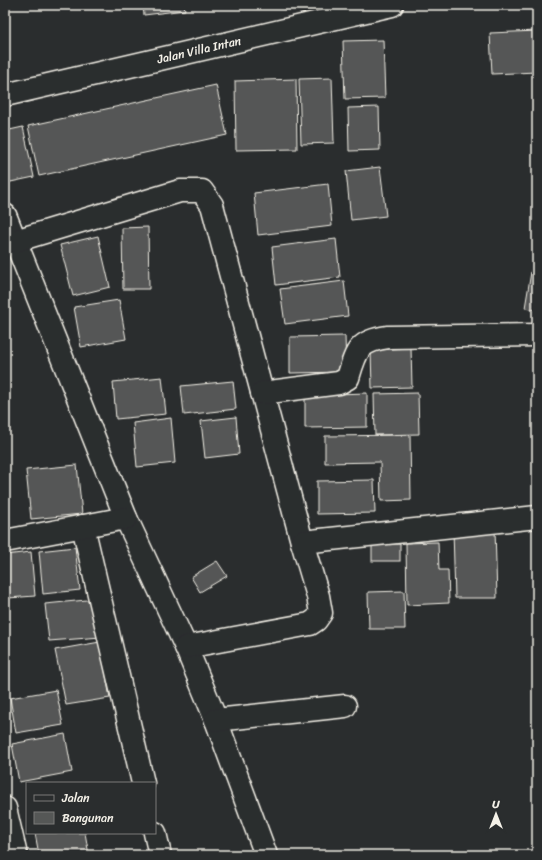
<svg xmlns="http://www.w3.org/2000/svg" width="542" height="860" font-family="Sriracha,sans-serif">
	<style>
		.building { fill: #555756; stroke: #f4f1e8 }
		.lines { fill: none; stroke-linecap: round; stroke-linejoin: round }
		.minor-casing { stroke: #f4f1e8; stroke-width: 25 }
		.minor { stroke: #2a2d2e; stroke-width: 22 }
		.labels { text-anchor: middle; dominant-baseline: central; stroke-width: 3.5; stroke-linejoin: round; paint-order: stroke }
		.street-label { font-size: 12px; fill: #f4f1e8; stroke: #2a2d2e }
	</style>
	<rect width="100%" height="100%" fill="#2a2d2e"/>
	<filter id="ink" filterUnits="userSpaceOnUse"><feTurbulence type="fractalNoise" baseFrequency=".025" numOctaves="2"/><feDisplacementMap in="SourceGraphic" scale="8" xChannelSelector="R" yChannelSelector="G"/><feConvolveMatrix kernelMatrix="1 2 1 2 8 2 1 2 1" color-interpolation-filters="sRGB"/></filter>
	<g filter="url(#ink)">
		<g class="building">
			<path d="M 143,5 L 184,5 L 185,10 L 144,15 Z"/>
			<path d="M 537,31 L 537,72 L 492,74 L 490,33 Z"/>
			<path d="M 383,40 L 385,98 L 345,99 L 343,41 Z"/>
			<path d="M 332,78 L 334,143 L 301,144 L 299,79 Z"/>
			<path d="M 296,79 L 297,149 L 236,150 L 235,81 Z"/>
			<path d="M 216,85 L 227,135 L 39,176 L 28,126 Z"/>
			<path d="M 379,107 L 380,150 L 349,151 L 348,108 Z"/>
			<path d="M 23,127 L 34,177 L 6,183 L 5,131 Z"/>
			<path d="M 380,167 L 386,216 L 351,220 L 346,171 Z"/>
			<path d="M 328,184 L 332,226 L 258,235 L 254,193 Z"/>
			<path d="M 148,227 L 149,289 L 123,289 L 122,228 Z"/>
			<path d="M 98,236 L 110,287 L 73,296 L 60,245 Z"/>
			<path d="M 336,239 L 340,277 L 276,285 L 272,247 Z"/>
			<path d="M 533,260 L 537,261 L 537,310 L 525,308 Z"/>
			<path d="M 344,281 L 348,316 L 285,324 L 280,289 Z"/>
			<path d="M 119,300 L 126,339 L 81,347 L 74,307 Z"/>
			<path d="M 345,336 L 346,372 L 290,373 L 290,337 Z"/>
			<path d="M 411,348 L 412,387 L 372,388 L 371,350 Z"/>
			<path d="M 162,377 L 166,414 L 116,419 L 113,382 Z"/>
			<path d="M 233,381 L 236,409 L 184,415 L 181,386 Z"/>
			<path d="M 367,393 L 367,427 L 305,428 L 305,395 Z"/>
			<path d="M 418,393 L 419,434 L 375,435 L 374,394 Z"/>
			<path d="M 236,417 L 239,454 L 205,458 L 201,421 Z"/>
			<path d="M 171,418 L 175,463 L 137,467 L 133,423 Z"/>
			<path d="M 410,435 L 411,500 L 381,501 L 380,462 L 325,463 L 325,436 Z"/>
			<path d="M 77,465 L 82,514 L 31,519 L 26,470 Z"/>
			<path d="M 374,480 L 375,513 L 317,514 L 317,481 Z"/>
			<path d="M 495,529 L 497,598 L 455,598 L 453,530 Z"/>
			<path d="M 438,542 L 439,570 L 448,570 L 449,603 L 407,605 L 406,543 Z"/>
			<rect x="372" y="544" width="28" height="17"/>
			<path d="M 75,547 L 80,590 L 43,594 L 39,551 Z"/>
			<path d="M 31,552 L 35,596 L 8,598 L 5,555 Z"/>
			<path d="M 217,561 L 227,576 L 200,592 L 191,577 Z"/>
			<path d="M 404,591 L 405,629 L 369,629 L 368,592 Z"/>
			<path d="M 97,599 L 101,637 L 49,641 L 45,604 Z"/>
			<path d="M 100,642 L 110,698 L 66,705 L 55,650 Z"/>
			<path d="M 56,690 L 63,725 L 16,733 L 10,698 Z"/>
			<path d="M 65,734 L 72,772 L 19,782 L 12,744 Z"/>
			<path d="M 35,833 L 85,833 L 89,855 L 39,855 Z"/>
		</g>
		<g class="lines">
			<defs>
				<g id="minor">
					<path d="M 5,95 L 392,5"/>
					<path d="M 5,215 L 126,518 L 186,647 L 216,720 L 266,855"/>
					<path d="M 15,241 L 180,191 L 202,191 L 212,205 L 302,542"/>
					<path d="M 262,393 L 339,383 L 348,378 C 356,351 358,341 388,337 L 537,335"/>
					<path d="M 83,526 L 143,783"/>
					<path d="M 5,541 L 126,518"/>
					<path d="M 186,647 L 310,624 L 316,620 L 321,613 L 318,596 L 302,542 L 537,517"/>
					<path d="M 216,720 L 345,706"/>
					<path d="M 5,808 L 16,855"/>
					<path d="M 155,833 L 160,855"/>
				</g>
			</defs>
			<use href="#minor" class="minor-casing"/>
			<use href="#minor" class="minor"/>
		</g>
	</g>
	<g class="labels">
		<g class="street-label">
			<text transform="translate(199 50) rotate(-13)">Jalan Villa Intan</text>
		</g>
	</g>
	<rect width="542" height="860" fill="none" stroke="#2a2d2e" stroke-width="20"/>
	<rect x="10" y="10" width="522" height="840" fill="none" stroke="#f4f1e8" stroke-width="1.5" filter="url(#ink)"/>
	<rect x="26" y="782" width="130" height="52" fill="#2a2d2e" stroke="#7b7b78"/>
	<rect x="34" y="795" width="20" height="6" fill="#2a2d2e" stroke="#7b7b78"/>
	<text x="62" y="802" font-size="12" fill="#f4f1e8">Jalan</text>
	<rect x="34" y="812" width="20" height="12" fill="#555756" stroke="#7b7b78"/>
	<text x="62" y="822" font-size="12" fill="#f4f1e8">Bangunan</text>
	<g transform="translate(496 814)" stroke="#2a2d2e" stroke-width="3" paint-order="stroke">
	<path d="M0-3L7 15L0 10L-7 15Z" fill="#f4f1e8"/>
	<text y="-6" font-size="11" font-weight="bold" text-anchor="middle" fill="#f4f1e8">U</text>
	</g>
</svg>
